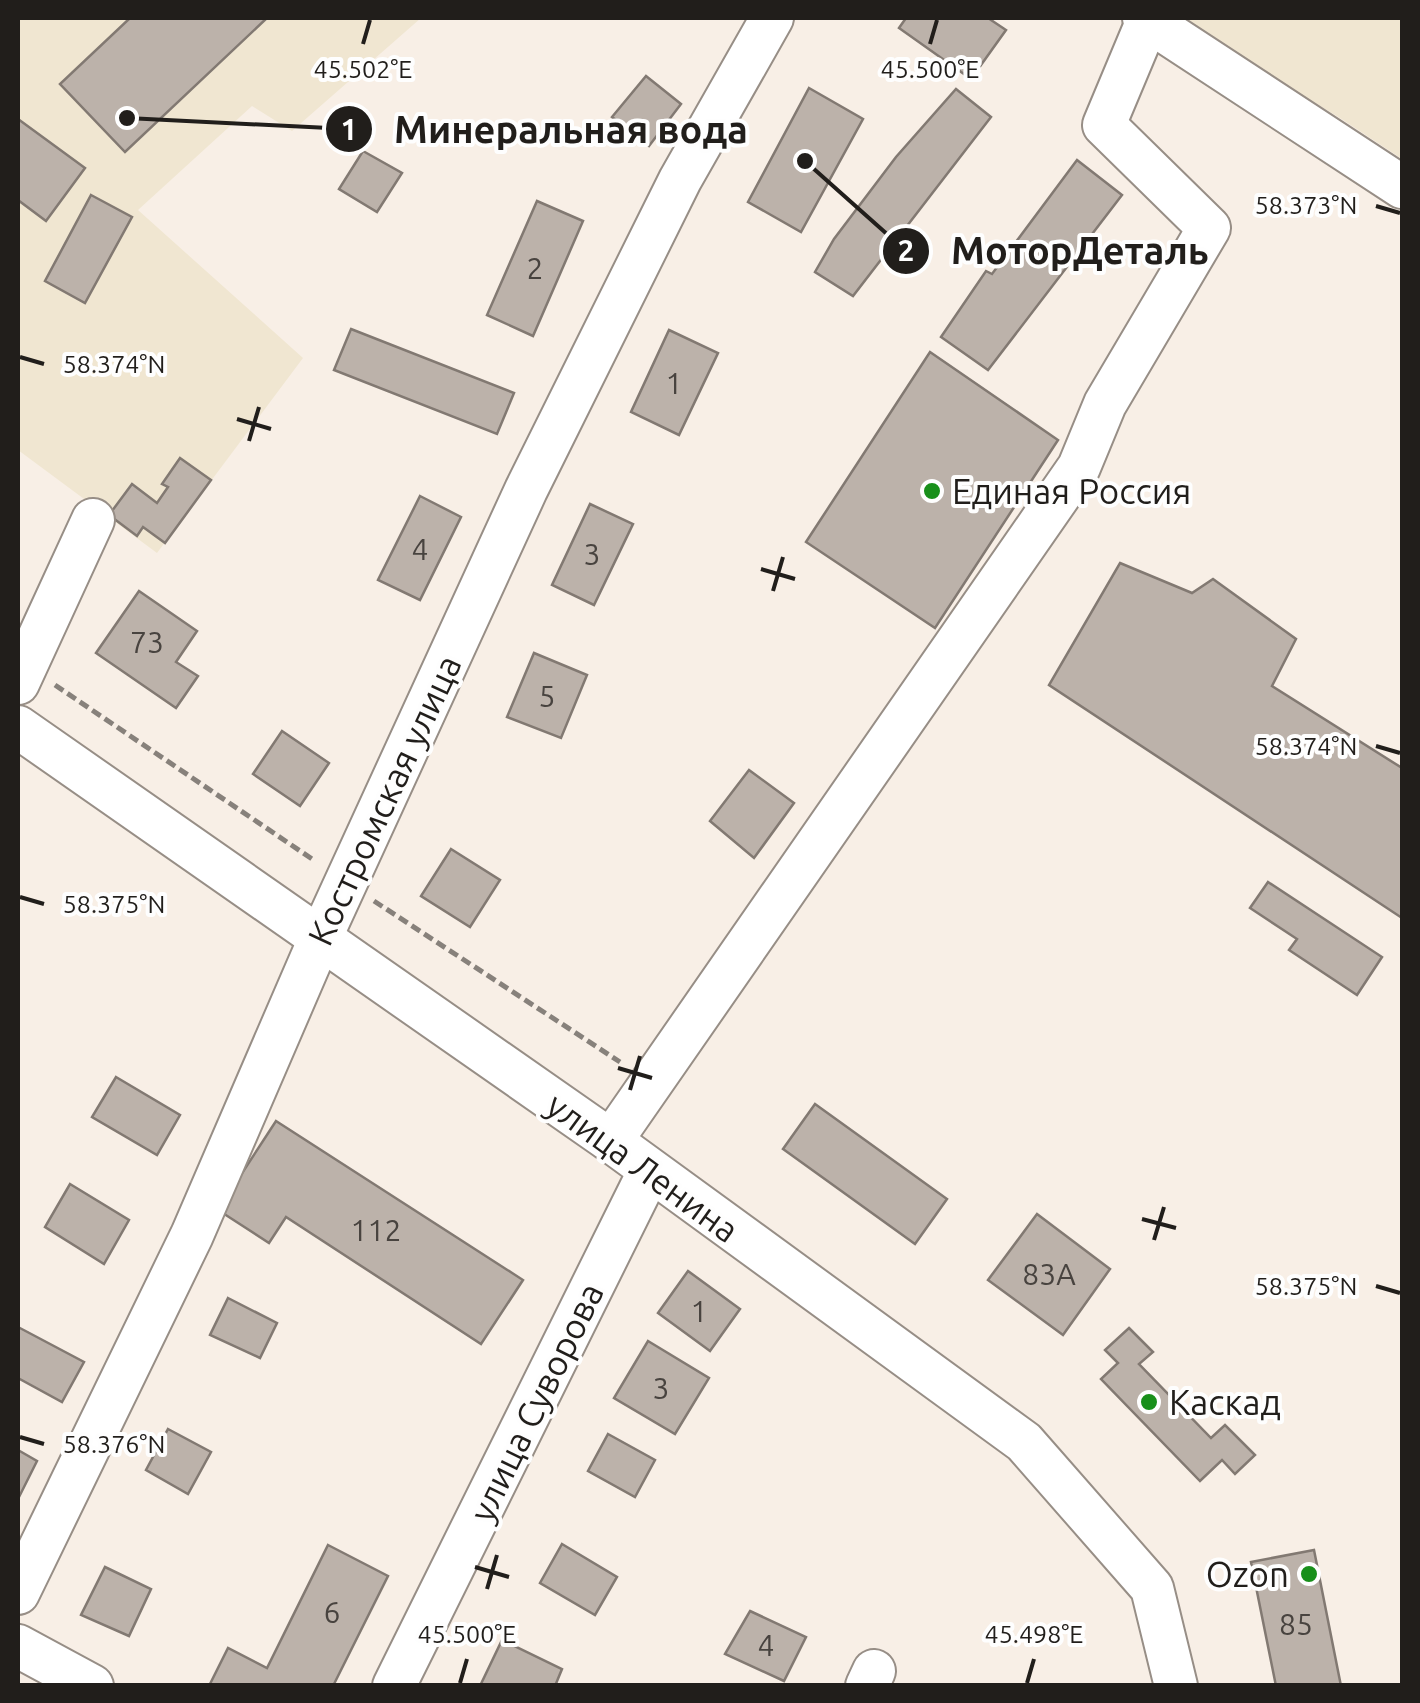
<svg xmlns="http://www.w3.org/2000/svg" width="1420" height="1703" font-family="Ubuntu,sans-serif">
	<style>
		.industrial { fill: #f0e6d1 }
		.building { fill: #bcb2aa; stroke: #827972; stroke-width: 2.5 }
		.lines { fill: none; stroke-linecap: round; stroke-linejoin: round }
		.minor-casing { stroke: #978e86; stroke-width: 46 }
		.path { stroke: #87817b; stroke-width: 5; stroke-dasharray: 10 5; stroke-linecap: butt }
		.minor { stroke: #fff; stroke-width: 42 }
		.ticks { fill: none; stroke: #211e1b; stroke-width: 4 }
		.poi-dot { fill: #188f1a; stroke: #fefefe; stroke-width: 4 }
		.labels { text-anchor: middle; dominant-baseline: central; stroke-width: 8; stroke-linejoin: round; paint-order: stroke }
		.number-label { font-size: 30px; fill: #48433f }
		.poi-label { font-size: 35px; fill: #211e1b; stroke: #fefefe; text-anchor: start }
		.street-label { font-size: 35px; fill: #211e1b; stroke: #fefefe }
		.ticks-label { font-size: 25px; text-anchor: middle; fill: #211e1b; stroke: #fefefe; stroke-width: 8; stroke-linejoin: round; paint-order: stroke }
		.leader { fill: none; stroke: #211e1b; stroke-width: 4 }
		.callout-dot { fill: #211e1b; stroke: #fefefe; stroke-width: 4 }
		.mark-label { font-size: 30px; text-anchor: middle; font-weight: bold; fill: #fff }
		.callout-label { font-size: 38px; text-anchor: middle; font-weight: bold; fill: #211e1b; stroke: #fefefe; stroke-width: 8; stroke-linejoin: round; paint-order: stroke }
	</style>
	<rect width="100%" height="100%" fill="#f8efe6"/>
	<g class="industrial">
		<path d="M 18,18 L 421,18 L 292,131 L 252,106 L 138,210 L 303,358 L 157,553 L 18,450 Z"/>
		<path d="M 1173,18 L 1402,18 L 1402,159 L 1340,118 Z"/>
	</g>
	<g class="building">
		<path d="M 130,18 L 267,18 L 125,152 L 60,84 Z"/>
		<path d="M 906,18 L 988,18 L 1006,30 L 971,79 L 899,28 Z"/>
		<path d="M 646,76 L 681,104 L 649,146 L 612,117 Z"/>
		<path d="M 809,88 L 863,119 L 801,232 L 748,202 Z"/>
		<path d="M 956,89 L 991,117 L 853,296 L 815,272 L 834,239 L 896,157 Z"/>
		<path d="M 18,119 L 85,168 L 46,221 L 18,200 Z"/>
		<path d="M 363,151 L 402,173 L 377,212 L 339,189 Z"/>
		<path d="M 1077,160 L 1122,195 L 988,370 L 941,337 L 986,271 L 992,274 Z"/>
		<path d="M 91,195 L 132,217 L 85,303 L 45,281 Z"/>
		<path d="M 537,201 L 583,221 L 533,336 L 487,315 Z"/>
		<path d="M 351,329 L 514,393 L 497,434 L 334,370 Z"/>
		<path d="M 669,330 L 718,353 L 679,435 L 631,412 Z"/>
		<path d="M 930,352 L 1058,440 L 935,628 L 806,542 Z"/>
		<path d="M 180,458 L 211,480 L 165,543 L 143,527 L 137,536 L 109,515 L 132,484 L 157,503 L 168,487 L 162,484 Z"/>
		<path d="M 420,496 L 461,517 L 420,600 L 378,580 Z"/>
		<path d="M 590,504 L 633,524 L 594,605 L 552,585 Z"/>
		<path d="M 1120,563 L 1192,593 L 1213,579 L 1296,639 L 1272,686 L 1402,768 L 1402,918 L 1049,685 Z"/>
		<path d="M 139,591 L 197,631 L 176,662 L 198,676 L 176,708 L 96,653 Z"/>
		<path d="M 534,653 L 587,675 L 561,738 L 507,717 Z"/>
		<path d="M 282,731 L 329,763 L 300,806 L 253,774 Z"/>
		<path d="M 749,770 L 794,803 L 754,858 L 710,821 Z"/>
		<path d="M 451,849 L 500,880 L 470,927 L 421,896 Z"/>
		<path d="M 1268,882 L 1382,957 L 1357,995 L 1289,950 L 1297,939 L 1250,908 Z"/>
		<path d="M 116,1077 L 180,1115 L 157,1155 L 92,1117 Z"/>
		<path d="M 815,1104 L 947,1199 L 915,1244 L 783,1149 Z"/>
		<path d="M 276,1121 L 523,1280 L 481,1344 L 286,1217 L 269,1243 L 218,1210 Z"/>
		<path d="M 70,1184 L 129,1220 L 104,1264 L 45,1227 Z"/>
		<path d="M 1037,1214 L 1110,1269 L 1063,1335 L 988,1280 Z"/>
		<path d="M 688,1271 L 740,1309 L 710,1351 L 658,1313 Z"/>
		<path d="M 228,1298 L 277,1323 L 260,1358 L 210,1335 Z"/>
		<path d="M 18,1327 L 84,1362 L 62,1402 L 18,1378 Z"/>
		<path d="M 1129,1328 L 1153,1352 L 1139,1364 L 1211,1438 L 1225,1425 L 1255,1455 L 1235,1474 L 1222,1460 L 1200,1481 L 1101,1379 L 1118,1363 L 1105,1350 Z"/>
		<path d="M 648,1341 L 709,1378 L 675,1434 L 614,1398 Z"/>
		<path d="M 168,1429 L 211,1452 L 188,1494 L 146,1470 Z"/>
		<path d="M 608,1434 L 655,1460 L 635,1497 L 588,1471 Z"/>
		<path d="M 18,1450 L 37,1461 L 18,1499 Z"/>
		<path d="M 562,1544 L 617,1577 L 595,1615 L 540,1583 Z"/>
		<path d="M 328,1545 L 388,1576 L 333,1686 L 209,1686 L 228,1648 L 267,1668 Z"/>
		<path d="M 1314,1550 L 1341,1686 L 1276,1686 L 1251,1562 Z"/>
		<path d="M 105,1567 L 151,1589 L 129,1636 L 81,1615 Z"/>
		<path d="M 750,1611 L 806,1637 L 784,1681 L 725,1654 Z"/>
		<path d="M 502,1640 L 562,1669 L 555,1686 L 480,1686 Z"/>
	</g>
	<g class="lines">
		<defs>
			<g id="minor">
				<path d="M 1144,18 L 1402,187"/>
				<path d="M 18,683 L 93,520"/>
				<path d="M 18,727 L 611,1141 L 1024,1442 L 1152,1588 L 1176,1686"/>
				<path d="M 611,1141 L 1079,467 L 1105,404 L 1209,228 L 1104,125 L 1148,20"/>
				<path d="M 18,1593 L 192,1235 L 319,941 L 526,490 L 680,180 L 772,18"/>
				<path d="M 18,1646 L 92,1686"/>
				<path d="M 394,1686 L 649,1172"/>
				<path d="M 867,1686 L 874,1671"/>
			</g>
		</defs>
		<use href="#minor" class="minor-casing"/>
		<g class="path">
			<path d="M 55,685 L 315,861"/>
			<path d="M 374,901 L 620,1062"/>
		</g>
		<use href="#minor" class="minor"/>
	</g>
	<path class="ticks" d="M 363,44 L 370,20M 930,44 L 937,20M 1376,206 L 1400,213M 20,357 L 44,364M 237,419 L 271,429M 249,441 L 259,407M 761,569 L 795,579M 773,591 L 783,557M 1376,746 L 1400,753M 20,897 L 44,904M 618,1068 L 652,1078M 630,1090 L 640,1056M 1142,1219 L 1176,1228M 1154,1240 L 1164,1207M 1376,1286 L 1400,1293M 20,1437 L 44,1444M 475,1567 L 509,1577M 487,1589 L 497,1555M 460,1683 L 467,1659M 1027,1683 L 1034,1659"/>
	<g class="poi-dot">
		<circle cx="932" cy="491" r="10"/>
		<circle cx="1149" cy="1402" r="10"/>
		<circle cx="1309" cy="1574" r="10"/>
	</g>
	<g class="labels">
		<g class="number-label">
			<text x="535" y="268">2</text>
			<text x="674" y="383">1</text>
			<text x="420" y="549">4</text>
			<text x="592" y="554">3</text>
			<text x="147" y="642">73</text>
			<text x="547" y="696">5</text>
			<text x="376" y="1230">112</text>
			<text x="1049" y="1274">83А</text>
			<text x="699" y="1311">1</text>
			<text x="661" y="1388">3</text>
			<text x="332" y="1612">6</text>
			<text x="1296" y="1624">85</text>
			<text x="766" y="1645">4</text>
		</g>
		<g class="poi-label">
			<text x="952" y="491">Единая Россия</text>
			<text x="1169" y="1402">Каскад</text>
			<text x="1289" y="1574" text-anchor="end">Ozon</text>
		</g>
		<g class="street-label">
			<text transform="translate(384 800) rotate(-65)">Костромская улица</text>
			<text transform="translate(643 1167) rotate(36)">улица Ленина</text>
			<text transform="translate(536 1402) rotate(-64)">улица Суворова</text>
		</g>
	</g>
	<g class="ticks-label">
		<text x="363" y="78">45.502°E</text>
		<text x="930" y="78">45.500°E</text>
		<text x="1306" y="214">58.373°N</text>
		<text x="114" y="373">58.374°N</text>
		<text x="1306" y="755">58.374°N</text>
		<text x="114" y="913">58.375°N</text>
		<text x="1306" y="1295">58.375°N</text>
		<text x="114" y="1453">58.376°N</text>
		<text x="467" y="1643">45.500°E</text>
		<text x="1034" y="1643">45.498°E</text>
	</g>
	<path class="leader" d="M127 118L349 129M805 161L906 251"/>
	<g class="callout-dot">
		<circle cx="127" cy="118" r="10"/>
		<circle cx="805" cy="161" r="10"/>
		<circle cx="349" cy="129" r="25"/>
		<circle cx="906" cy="251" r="25"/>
	</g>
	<g class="mark-label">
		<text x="349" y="140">1</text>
		<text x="906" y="261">2</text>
	</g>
	<g class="callout-label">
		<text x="571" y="143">Минеральная вода</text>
		<text x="1080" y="264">МоторДеталь</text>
	</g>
	<rect width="1420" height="1703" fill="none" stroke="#211e1b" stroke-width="40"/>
</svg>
